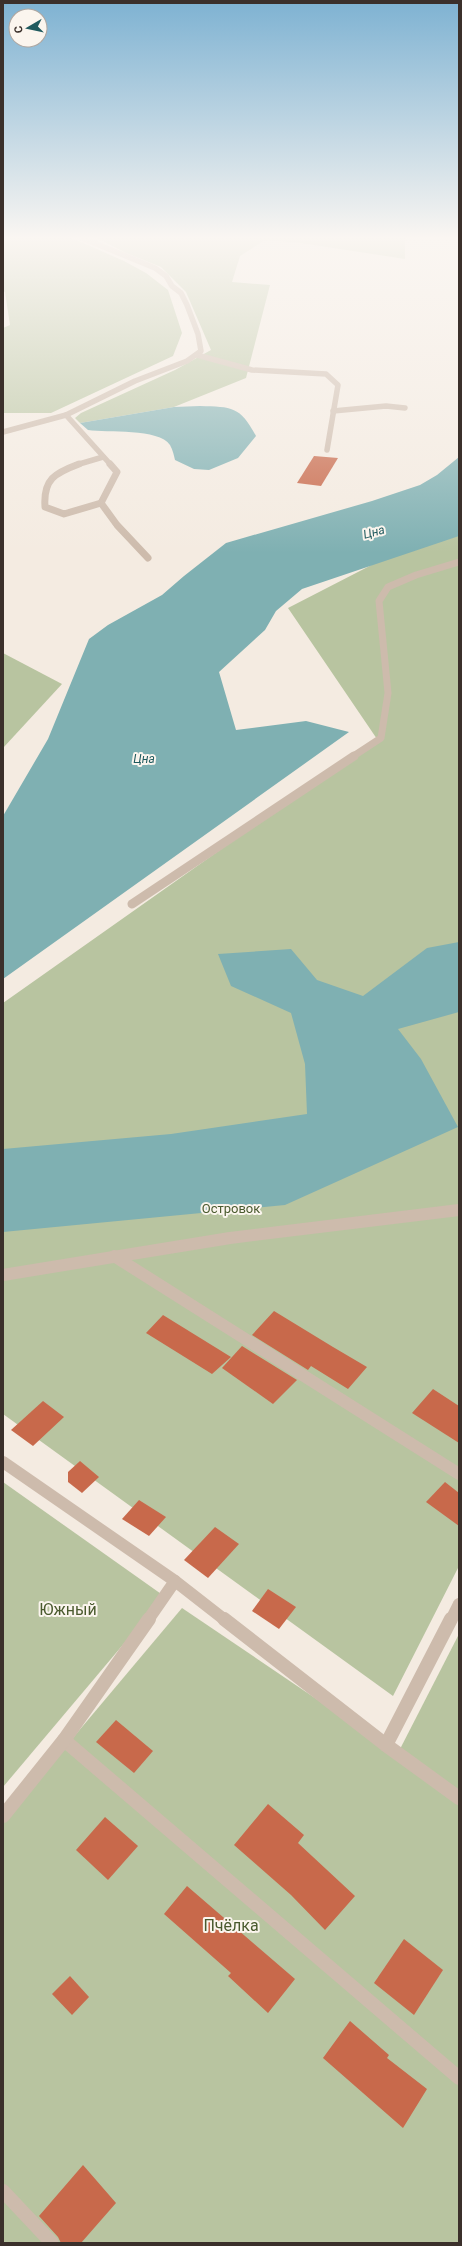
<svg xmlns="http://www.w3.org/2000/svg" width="462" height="2246" font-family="Roboto,sans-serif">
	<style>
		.green { fill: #b8c4a0 }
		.water { fill: #7fb0b2 }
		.building { fill: #c8694b }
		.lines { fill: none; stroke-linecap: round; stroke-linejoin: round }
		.service-far2 { stroke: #cdbbac; stroke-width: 5.5 }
		.service-far1 { stroke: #cdbbac; stroke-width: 12 }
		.service { stroke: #cdbbac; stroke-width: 14 }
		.minor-far3 { stroke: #cdbbac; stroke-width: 5.5 }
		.minor-far2 { stroke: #cdbbac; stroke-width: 7 }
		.minor-far1 { stroke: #cdbbac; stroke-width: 9 }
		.minor { stroke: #cdbbac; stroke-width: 12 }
		.tertiary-far1 { stroke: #cdbbac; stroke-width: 12 }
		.tertiary { stroke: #cdbbac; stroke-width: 14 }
		.labels { text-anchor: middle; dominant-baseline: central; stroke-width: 4; stroke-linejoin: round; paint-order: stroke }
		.far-water-label { font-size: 12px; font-style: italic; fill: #1f5a5e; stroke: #fbf5ee }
		.park-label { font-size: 13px; fill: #4a5a2e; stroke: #fbf5ee }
		.near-park-label { font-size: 16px; fill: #4a5a2e; stroke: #fbf5ee }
	</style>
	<rect width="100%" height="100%" fill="#f4ebe1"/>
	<g class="green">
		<path d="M 3,238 L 72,238 L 124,261 L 146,273 L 168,290 L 182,333 L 173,356 L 51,413 L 3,413 L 3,328 L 10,325 L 5,292 L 3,291 Z"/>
		<path d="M 97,238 L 405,238 L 405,259 L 301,243 L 265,240 L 240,256 L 232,282 L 270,285 L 246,378 L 174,407 L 80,423 L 75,418 L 81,413 L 175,370 L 211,350 L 186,292 L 161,267 L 126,253 Z"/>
		<path d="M 459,520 L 459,1566 L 393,1696 L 3,1414 L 3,1003 L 377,739 L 288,608 Z"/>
		<path d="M 3,653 L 62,684 L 3,748 Z"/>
		<path d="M 3,1482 L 164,1596 L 3,1787 Z"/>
		<path d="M 182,1608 L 371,1736 L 459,1803 L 459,2243 L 3,2243 L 3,1821 Z"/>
		<path d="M 459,1634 L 459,1794 L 399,1751 Z"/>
	</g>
	<g class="water">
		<path d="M 200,406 C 232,407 240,406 256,436 L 238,458 L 209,470 L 194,469 L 175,460 C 174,456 173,450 170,445 C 159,428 107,433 88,430 L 80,423 L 174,407 Z"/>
		<path d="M 459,457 L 459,536 L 302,589 L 276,611 L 265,630 L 219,672 L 236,730 L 306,721 L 349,732 L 3,979 L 3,816 L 48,739 L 89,639 L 108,625 L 162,595 L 184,576 L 226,543 L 372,501 L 420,485 L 437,475 Z"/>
		<path d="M 459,942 L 459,1012 L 398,1029 L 421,1059 L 458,1127 L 285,1205 L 3,1232 L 3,1149 L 171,1134 L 307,1114 L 305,1064 L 291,1013 L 231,986 L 218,954 L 291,949 L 317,980 L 363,996 L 427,948 Z"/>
	</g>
	<g class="building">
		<path d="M 314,456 L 338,458 L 321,486 L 297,483 Z"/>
		<path d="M 274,1311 L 333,1347 L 367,1367 L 348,1389 L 311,1366 L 308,1370 L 252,1335 Z"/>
		<path d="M 163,1315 L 231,1357 L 212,1374 L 146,1333 Z"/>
		<path d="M 242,1346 L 297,1380 L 273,1404 L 222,1368 Z"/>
		<path d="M 433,1389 L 459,1406 L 459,1443 L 412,1413 Z"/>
		<path d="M 43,1401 L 64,1417 L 33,1446 L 11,1430 Z"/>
		<path d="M 80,1461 L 99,1477 L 82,1493 L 68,1482 L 68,1472 Z"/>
		<path d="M 445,1482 L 459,1493 L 459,1526 L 426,1502 Z"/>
		<path d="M 139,1500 L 166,1517 L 149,1536 L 122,1519 Z"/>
		<path d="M 215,1527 L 239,1544 L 208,1578 L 184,1560 Z"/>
		<path d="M 268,1589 L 296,1607 L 279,1629 L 252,1611 Z"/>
		<path d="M 116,1720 L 153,1751 L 134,1773 L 96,1742 Z"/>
		<path d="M 268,1804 L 304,1835 L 298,1843 L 355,1896 L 325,1930 L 291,1895 L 234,1845 Z"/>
		<path d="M 105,1817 L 138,1846 L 108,1880 L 76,1850 Z"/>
		<path d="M 187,1886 L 295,1979 L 268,2013 L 228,1976 L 231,1973 L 164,1914 Z"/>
		<path d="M 404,1939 L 443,1970 L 414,2015 L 374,1983 Z"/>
		<path d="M 70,1976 L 89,1997 L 72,2015 L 52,1994 Z"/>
		<path d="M 350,2021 L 389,2055 L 387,2058 L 427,2089 L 403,2128 L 323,2058 Z"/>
		<path d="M 83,2165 L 116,2203 L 81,2243 L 61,2243 L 58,2237 L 39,2216 Z"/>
	</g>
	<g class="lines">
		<path class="service-far2" d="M 333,411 L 386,406 L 405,408"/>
		<g class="service-far1">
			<path d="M 3,1462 L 175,1581 L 225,1620"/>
			<path d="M 148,1620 L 175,1581"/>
		</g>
		<g class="service">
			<path d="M 224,1619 L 386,1745"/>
			<path d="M 64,1740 L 459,2078"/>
			<path d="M 3,1816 L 64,1740 L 149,1619"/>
			<path d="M 3,2191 L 52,2243"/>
		</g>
		<g class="minor-far3">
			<path d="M 197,355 L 252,370 L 326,374 L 338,385 L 327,450"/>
			<path d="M 66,415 L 111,465"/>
			<path d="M 3,432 L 66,415 L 135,381 L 187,361 L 201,351 L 198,334 L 187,305 L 181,293 L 172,286 L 166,276 L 155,268 L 82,238"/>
			<path d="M 76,465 L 103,457"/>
		</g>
		<g class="minor-far2">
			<path d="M 79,464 C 55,473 43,479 45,507 L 64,514 L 101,503 L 117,472 L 110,464"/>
			<path d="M 101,503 L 117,525 L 148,558"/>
			<path d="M 352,757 L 381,738 L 388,693 L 379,601 L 388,587 L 416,575 L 459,562"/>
		</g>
		<path class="minor-far1" d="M 132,904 L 354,756"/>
		<g class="minor">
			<path d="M 114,1256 L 459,1474"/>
			<path d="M 3,1275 L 230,1238 L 459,1210"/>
		</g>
		<path class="tertiary-far1" d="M 451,1620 L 459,1604"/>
		<path class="tertiary" d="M 451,1619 L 386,1745 L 459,1798"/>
	</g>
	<linearGradient id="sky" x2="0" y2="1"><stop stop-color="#7eb2d2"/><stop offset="0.43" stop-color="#faf6f2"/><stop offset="1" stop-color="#faf6f2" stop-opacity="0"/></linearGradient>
	<rect width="462" height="553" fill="url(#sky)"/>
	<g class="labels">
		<g class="far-water-label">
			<text transform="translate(374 532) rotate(-15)">Цна</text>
			<text x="144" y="759">Цна</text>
		</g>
		<g class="park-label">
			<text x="231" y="1208">Островок</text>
		</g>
		<g class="near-park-label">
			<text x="68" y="1609">Южный</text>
			<text x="231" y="1925">Пчёлка</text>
		</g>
	</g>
	<rect width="462" height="2246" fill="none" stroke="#3b302b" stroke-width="8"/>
	<g transform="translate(28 28) rotate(261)"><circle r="19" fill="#fbf5ee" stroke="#aea6a0"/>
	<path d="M0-3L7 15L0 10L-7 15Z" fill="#1f5a5e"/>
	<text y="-6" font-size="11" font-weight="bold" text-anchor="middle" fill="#3b302b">С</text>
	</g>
</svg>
